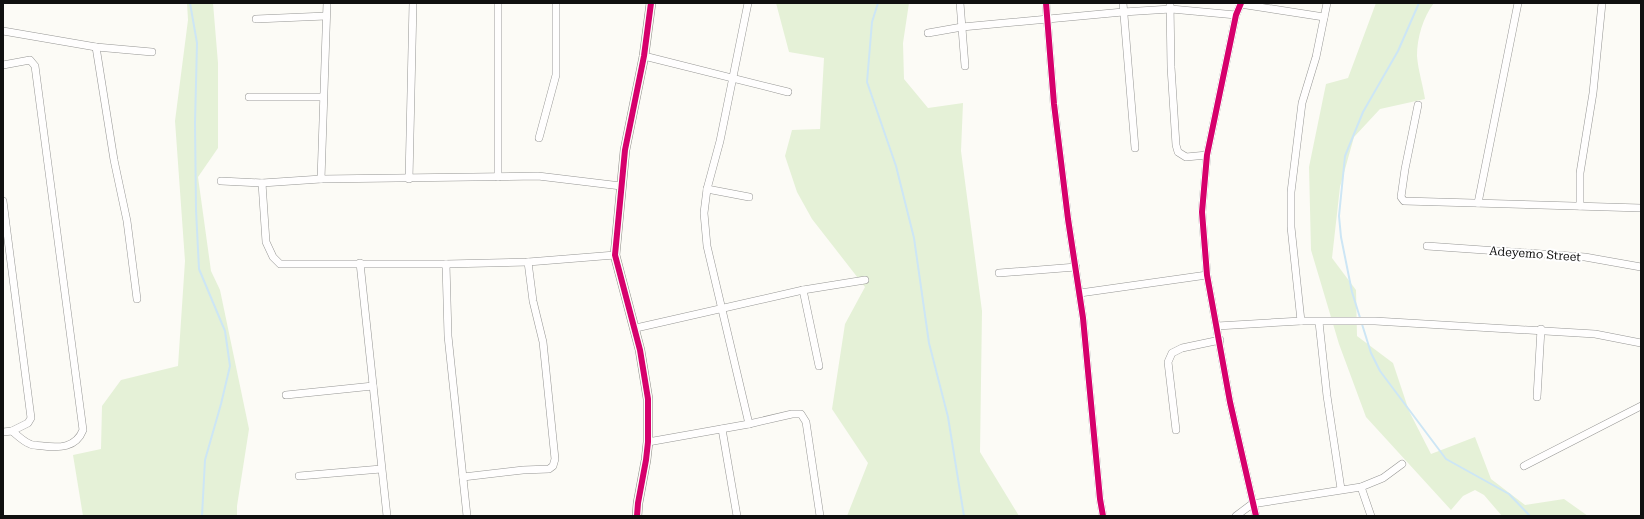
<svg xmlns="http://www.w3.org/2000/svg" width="1644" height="519" font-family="'Roboto Serif',serif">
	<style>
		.green { fill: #e5f1d7 }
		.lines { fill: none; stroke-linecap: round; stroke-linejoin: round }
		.stream { stroke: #cde6f5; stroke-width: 2 }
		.street-casing { stroke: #969694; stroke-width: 8 }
		.secondary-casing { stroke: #8d8c8a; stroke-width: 10 }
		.street { stroke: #fffefe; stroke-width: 7 }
		.secondary { stroke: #f5f4eb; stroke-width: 9 }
		.cycleway-casing { stroke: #fff; stroke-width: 8 }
		.cycleway { stroke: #d6006c; stroke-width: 6 }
		.labels { text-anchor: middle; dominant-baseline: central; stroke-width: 4; stroke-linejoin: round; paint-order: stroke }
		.street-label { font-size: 12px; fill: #101010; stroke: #fff }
	</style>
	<rect width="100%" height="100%" fill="#fcfbf6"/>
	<g class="green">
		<path d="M 187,3 L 213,3 L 218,63 L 218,148 L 198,177 L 211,271 L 220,290 L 249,429 L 237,506 L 237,516 L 83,516 L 73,455 L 101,449 L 102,406 L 121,380 L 178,366 L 185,261 L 175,121 L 188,20 Z"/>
		<path d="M 776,3 L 909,3 L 903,43 L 904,79 L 928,108 L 963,103 L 961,151 L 982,311 L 980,452 L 1019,516 L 847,516 L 868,463 L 832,409 L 845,324 L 865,287 L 812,219 L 797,192 L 785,156 L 792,130 L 820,129 L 824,58 L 789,52 Z"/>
		<path d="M 1376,3 L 1434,3 C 1423,17 1417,38 1417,56 C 1418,70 1423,85 1425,99 L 1380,109 L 1354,137 L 1340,187 L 1332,258 L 1356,290 L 1357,336 L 1393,363 L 1409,411 L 1431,454 L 1475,437 L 1491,479 L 1525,505 L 1564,499 L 1588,516 L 1502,516 L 1484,495 L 1475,490 L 1463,496 L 1451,510 L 1366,417 L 1339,344 L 1311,250 L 1309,167 L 1326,84 L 1348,78 Z"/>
	</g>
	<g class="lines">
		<g class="stream">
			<path d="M 190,3 L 197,43 L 195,123 L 196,210 L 199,269 L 225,331 L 230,366 L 221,404 L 205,460 L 202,516"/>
			<path d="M 878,3 L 872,22 L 867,82 L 896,166 L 914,238 L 929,343 L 948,417 L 964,516"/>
			<path d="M 1419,3 L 1398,51 L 1363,112 L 1345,156 L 1339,216 L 1341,237 L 1352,292 L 1371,353 L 1380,371 L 1446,459 L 1509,494 L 1530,516"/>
		</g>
		<defs>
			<g id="street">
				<path d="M 748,3 L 720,141 L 707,189 L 704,213 L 707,246 L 749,424"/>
				<path d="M 960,3 L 965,66"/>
				<path d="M 1046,3 L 1054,104 L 1068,219 L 1083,318 L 1100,499 L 1103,516"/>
				<path d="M 1123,3 L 1135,148"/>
				<path d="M 1170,3 L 1171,67 L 1176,145 L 1178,152 L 1186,157 L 1207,155"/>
				<path d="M 1241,3 L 1236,15 L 1207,155 L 1202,212 L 1207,275 L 1230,402 L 1256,516"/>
				<path d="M 1240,4 L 1324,17"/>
				<path d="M 256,19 L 326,16"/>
				<path d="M 3,31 L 96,47 L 152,52"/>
				<path d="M 928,33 L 962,27 L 1123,12 L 1171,9 L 1236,15"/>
				<path d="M 96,47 L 114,160 L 127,221 L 137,299"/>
				<path d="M 644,56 L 788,92"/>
				<path d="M 3,65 L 30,60 L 35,66 L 83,430 C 76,448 59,448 43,446 C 39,445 33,446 30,444 C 24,442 17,435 12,431 L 3,432"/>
				<path d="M 249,97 L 323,97"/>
				<path d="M 1418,105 L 1405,169 L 1401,197 L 1404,201 L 1641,208"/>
				<path d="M 539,138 L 556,75 L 556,3"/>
				<path d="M 498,177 L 498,3"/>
				<path d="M 321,179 L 327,3"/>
				<path d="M 409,179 L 413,3"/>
				<path d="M 221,181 L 262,183 L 321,179 L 538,176 L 621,186"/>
				<path d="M 262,183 L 266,242 L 273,257 L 280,264 L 446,264 L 528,262 L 615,255"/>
				<path d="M 707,189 L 749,197"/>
				<path d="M 3,201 L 31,418 L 28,423 L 12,431"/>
				<path d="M 1478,203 L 1518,3"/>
				<path d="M 1580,206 L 1580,173 L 1593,93 L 1602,3"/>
				<path d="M 1427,246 L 1585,257 L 1641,267"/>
				<path d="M 360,263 L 387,516"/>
				<path d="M 446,264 L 448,336 L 467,516"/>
				<path d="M 999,273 L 1076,267"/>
				<path d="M 803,290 L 819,366"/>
				<path d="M 1080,293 L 1207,275"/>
				<path d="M 1301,321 L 1291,227 L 1291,192 L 1302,103 L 1316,57 L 1327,3"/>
				<path d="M 1319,322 L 1327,396 L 1341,489"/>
				<path d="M 1217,326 L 1301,321 L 1375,321 L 1595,334 L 1641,343"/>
				<path d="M 636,328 L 803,290 L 865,280"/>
				<path d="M 286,395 L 373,386"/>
				<path d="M 1537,397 L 1541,329"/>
				<path d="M 722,429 L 737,516"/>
				<path d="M 1176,430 L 1168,362 L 1172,353 L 1182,348 L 1220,340"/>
				<path d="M 648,442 L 749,424 L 792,414 L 801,414 L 806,422 L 820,516"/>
				<path d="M 1524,466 L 1641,406"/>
				<path d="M 299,476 L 381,469"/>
				<path d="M 463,477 L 523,470 L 549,469 L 553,466 L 555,459 L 543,342 L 533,301 L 528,262"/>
				<path d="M 1361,487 L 1371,516"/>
				<path d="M 1236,516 L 1252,504 L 1361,487 L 1383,478 L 1402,464"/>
			</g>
			<path id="secondary" d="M 637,516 L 638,503 L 646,460 L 648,442 L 648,399 L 640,350 L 615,255 L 625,150 L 644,56 L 651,3"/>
		</defs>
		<use href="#street" class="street-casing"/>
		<use href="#secondary" class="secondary-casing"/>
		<use href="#street" class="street"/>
		<use href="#secondary" class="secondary"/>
		<defs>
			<g id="cycleway">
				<path d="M 1046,3 L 1054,104 L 1068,219 L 1083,318 L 1100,499 L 1103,516"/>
				<path d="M 1241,3 L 1236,15 L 1207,155 L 1202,212 L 1207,275 L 1230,402 L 1256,516"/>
				<path d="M 637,516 L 638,503 L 646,460 L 648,442 L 648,399 L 640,350 L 615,255 L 625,150 L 644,56 L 651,3"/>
			</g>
		</defs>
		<use href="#cycleway" class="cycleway-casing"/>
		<use href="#cycleway" class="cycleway"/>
	</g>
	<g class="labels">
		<g class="street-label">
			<text transform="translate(1535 254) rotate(4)">Adeyemo Street</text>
		</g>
	</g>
	<rect width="1644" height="519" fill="none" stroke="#101010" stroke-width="8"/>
</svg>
